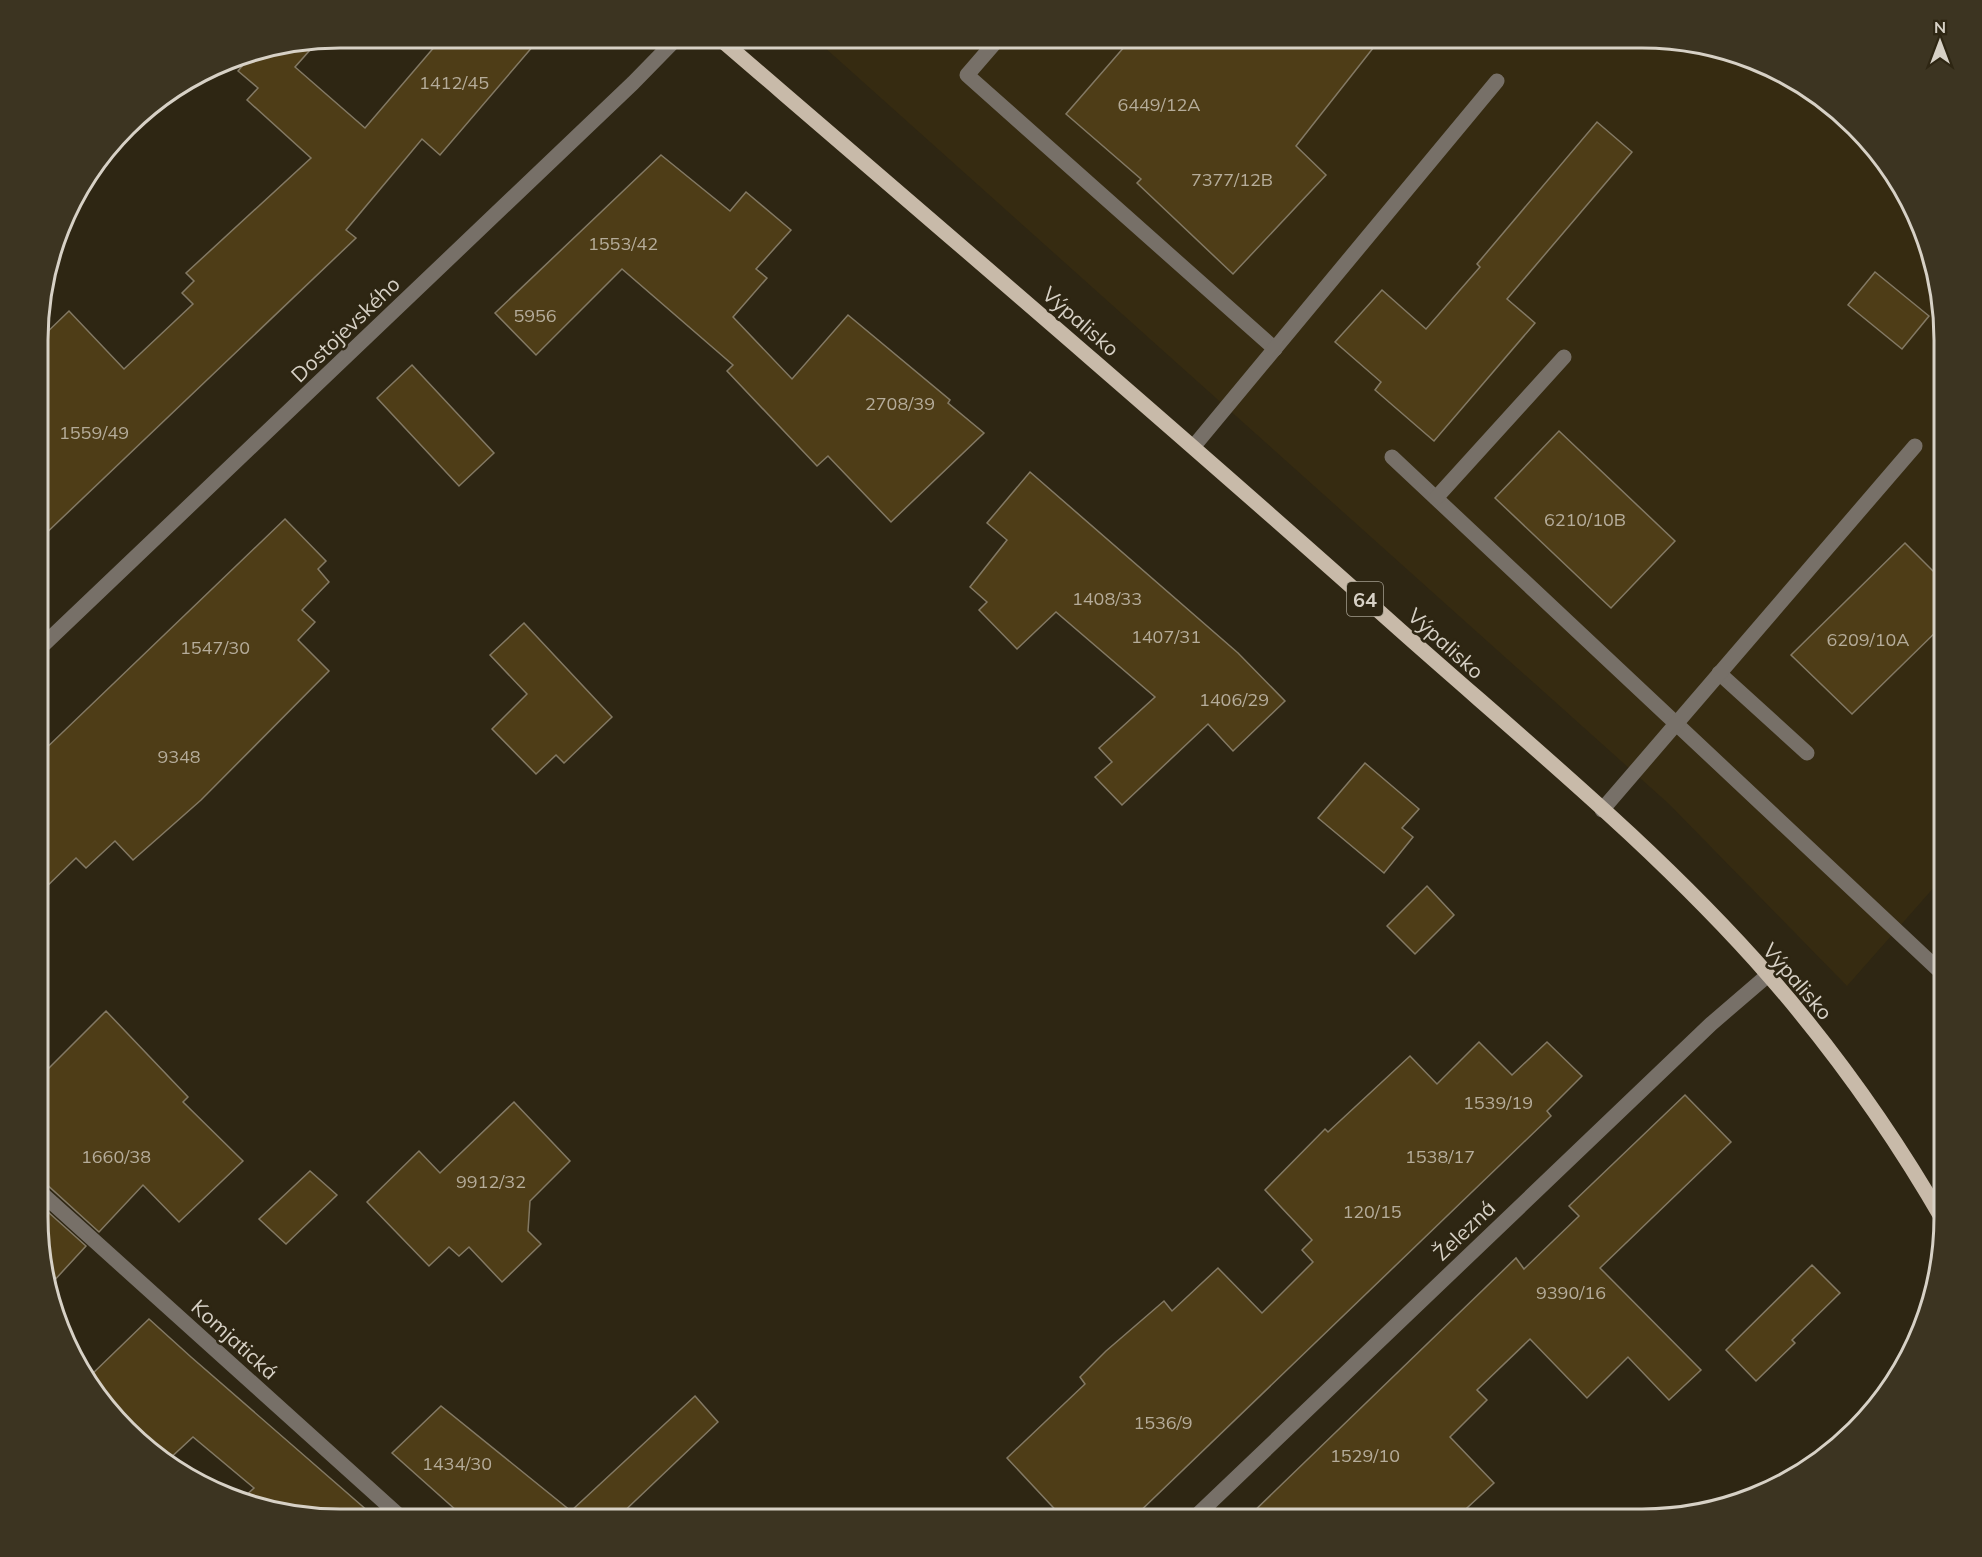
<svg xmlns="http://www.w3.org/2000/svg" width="1982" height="1557" font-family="Mulish,sans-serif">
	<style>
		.built { fill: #362b11 }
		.building { fill: #4e3d17; stroke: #837964; stroke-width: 1.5 }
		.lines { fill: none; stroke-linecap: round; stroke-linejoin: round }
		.minor { stroke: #777068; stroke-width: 15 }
		.major { stroke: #c8baa9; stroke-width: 15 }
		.labels { text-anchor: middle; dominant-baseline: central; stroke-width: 5; stroke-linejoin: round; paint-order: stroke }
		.number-label { font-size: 18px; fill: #b5ac9a }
		.shield { fill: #2e2613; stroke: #a49e90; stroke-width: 1.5 }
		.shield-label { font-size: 20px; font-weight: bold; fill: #d7d1c6 }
		.street-label { font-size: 21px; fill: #d7d1c6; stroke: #2e2613 }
		.rim { fill: none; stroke: #d7d1c6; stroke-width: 3 }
	</style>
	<rect width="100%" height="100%" fill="#2e2613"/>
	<path class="built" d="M 814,38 L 1661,38 L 1758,61 L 1842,113 L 1913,207 L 1939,281 L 1944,340 L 1944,876 L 1847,986 L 1669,804 Z"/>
	<g class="building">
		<path d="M 442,38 L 540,38 L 440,155 L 422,139 L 346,230 L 356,238 L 40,539 L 40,339 L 69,311 L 124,369 L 193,304 L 182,293 L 194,281 L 186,273 L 311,158 L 247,100 L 258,88 L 238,71 L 254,52 L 318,41 L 295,67 L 365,128 Z"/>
		<path d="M 1132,38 L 1381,38 L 1296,146 L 1326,175 L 1233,274 L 1137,183 L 1141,179 L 1066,114 Z"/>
		<path d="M 1597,122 L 1632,152 L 1507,299 L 1535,323 L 1434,441 L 1375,390 L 1381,382 L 1335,342 L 1382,290 L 1426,329 L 1480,267 L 1477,264 Z"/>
		<path d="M 661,155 L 730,211 L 746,192 L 791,230 L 756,269 L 767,278 L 733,317 L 792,379 L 848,315 L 950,400 L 948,403 L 984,433 L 891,522 L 828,456 L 817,466 L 727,371 L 733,365 L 622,269 L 536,355 L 495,313 Z"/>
		<path d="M 1875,272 L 1929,316 L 1902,349 L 1848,305 Z"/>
		<path d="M 412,365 L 494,453 L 459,486 L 377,398 Z"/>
		<path d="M 1559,431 L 1675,541 L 1611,608 L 1495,498 Z"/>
		<path d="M 1030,472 L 1238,653 L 1285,701 L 1233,751 L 1208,724 L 1122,805 L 1095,777 L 1112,762 L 1099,748 L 1155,697 L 1056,612 L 1017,649 L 979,610 L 987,602 L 970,587 L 1007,540 L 987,523 Z"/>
		<path d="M 285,519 L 326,561 L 318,569 L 329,582 L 302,610 L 315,622 L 298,640 L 329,671 L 201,800 L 133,860 L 115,841 L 86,868 L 76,858 L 39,894 L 39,755 Z"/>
		<path d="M 1905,543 L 1944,582 L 1944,624 L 1852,714 L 1791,655 Z"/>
		<path d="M 524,623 L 612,717 L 564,763 L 556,755 L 536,774 L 492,729 L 527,694 L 490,655 Z"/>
		<path d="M 1365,763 L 1419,809 L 1402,828 L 1413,837 L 1384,873 L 1318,818 Z"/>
		<path d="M 1427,886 L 1454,915 L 1415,954 L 1387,926 Z"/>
		<path d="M 106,1011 L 188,1097 L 183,1102 L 243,1161 L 179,1222 L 143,1185 L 99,1232 L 45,1183 L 38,1180 L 39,1078 Z"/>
		<path d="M 1479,1042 L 1512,1075 L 1547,1042 L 1582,1076 L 1547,1111 L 1551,1116 L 1132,1519 L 1064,1519 L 1007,1458 L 1085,1384 L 1080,1377 L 1106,1351 L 1164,1301 L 1172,1311 L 1218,1268 L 1262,1313 L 1313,1262 L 1302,1250 L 1312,1240 L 1265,1190 L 1325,1129 L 1328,1132 L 1410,1056 L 1437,1084 Z"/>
		<path d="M 1685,1095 L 1731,1142 L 1600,1268 L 1701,1370 L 1669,1400 L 1628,1357 L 1587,1398 L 1530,1339 L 1477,1390 L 1487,1400 L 1450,1437 L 1494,1483 L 1455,1519 L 1246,1519 L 1516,1258 L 1524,1269 L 1579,1216 L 1569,1206 Z"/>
		<path d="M 514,1102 L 570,1161 L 530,1201 L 528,1231 L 541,1244 L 502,1282 L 469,1247 L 459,1256 L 449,1247 L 429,1266 L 367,1202 L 419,1151 L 440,1173 Z"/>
		<path d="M 310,1171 L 337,1195 L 286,1244 L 259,1219 Z"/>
		<path d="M 38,1203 L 86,1246 L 51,1284 L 38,1237 Z"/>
		<path d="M 1812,1265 L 1840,1293 L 1792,1340 L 1795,1343 L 1756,1381 L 1726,1350 Z"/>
		<path d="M 149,1319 L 191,1357 L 377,1519 L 321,1519 L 241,1500 L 254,1488 L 193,1437 L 167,1461 L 141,1445 L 89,1377 Z"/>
		<path d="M 695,1396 L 718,1422 L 616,1519 L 466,1519 L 392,1453 L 441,1406 L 571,1511 Z"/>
	</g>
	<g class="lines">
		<g class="minor">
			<path d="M 999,38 L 967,75 L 1275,349"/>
			<path d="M 1194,446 L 1497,81"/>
			<path d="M 1392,457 L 1944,975"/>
			<path d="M 1436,498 L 1564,357"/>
			<path d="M 39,649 L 633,83 L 677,38"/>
			<path d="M 1719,673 L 1807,753"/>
			<path d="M 1602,810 L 1915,446"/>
			<path d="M 38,1190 L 403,1519"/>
			<path d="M 1193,1519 L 1711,1024 L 1768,975"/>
		</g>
		<path class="major" d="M 719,38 C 947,234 1176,430 1400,630 C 1526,742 1659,850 1770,977 C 1836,1053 1894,1135 1944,1222"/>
	</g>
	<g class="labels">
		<g class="number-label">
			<text x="454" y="82">1412/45</text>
			<text x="1159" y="104">6449/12A</text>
			<text x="1232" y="179">7377/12B</text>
			<text x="623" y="243">1553/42</text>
			<text x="535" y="315">5956</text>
			<text x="900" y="403">2708/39</text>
			<text x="94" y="432">1559/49</text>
			<text x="1585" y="519">6210/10B</text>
			<text x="1107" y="598">1408/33</text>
			<text x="1166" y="636">1407/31</text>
			<text x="1868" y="639">6209/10A</text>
			<text x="215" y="647">1547/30</text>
			<text x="1234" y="699">1406/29</text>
			<text x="179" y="756">9348</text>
			<text x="1498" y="1102">1539/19</text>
			<text x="116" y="1156">1660/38</text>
			<text x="1440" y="1156">1538/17</text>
			<text x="491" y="1181">9912/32</text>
			<text x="1372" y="1211">120/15</text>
			<text x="1571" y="1292">9390/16</text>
			<text x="1163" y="1422">1536/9</text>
			<text x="1365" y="1455">1529/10</text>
			<text x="457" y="1463">1434/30</text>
		</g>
		<rect class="shield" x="1347" y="582" width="36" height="34" rx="4.5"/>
		<g class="shield-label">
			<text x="1365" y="599">64</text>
		</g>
		<g class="street-label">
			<text transform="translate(1081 321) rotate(41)">Výpalisko</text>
			<text transform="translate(345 329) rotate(-44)">Dostojevského</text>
			<text transform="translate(1446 643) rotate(42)">Výpalisko</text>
			<text transform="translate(1798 981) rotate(49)">Výpalisko</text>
			<text transform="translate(1464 1230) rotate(-44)">Železná</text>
			<text transform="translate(235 1339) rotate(42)">Komjatická</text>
		</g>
	</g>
	<path d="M0 0H1982V1557H0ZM340 48H1642A292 292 0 0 1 1934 340V1217A292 292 0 0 1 1642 1509H340A292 292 0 0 1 48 1217V340A292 292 0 0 1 340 48Z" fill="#3c3421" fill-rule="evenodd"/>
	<path class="rim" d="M340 48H1642A292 292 0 0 1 1934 340V1217A292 292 0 0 1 1642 1509H340A292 292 0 0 1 48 1217V340A292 292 0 0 1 340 48Z"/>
	<g transform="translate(1940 42)" stroke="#2e2613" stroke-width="4.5" paint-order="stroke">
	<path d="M0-4.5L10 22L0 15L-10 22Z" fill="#d7d1c6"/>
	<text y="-9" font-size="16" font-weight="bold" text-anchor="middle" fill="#d7d1c6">N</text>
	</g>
</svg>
